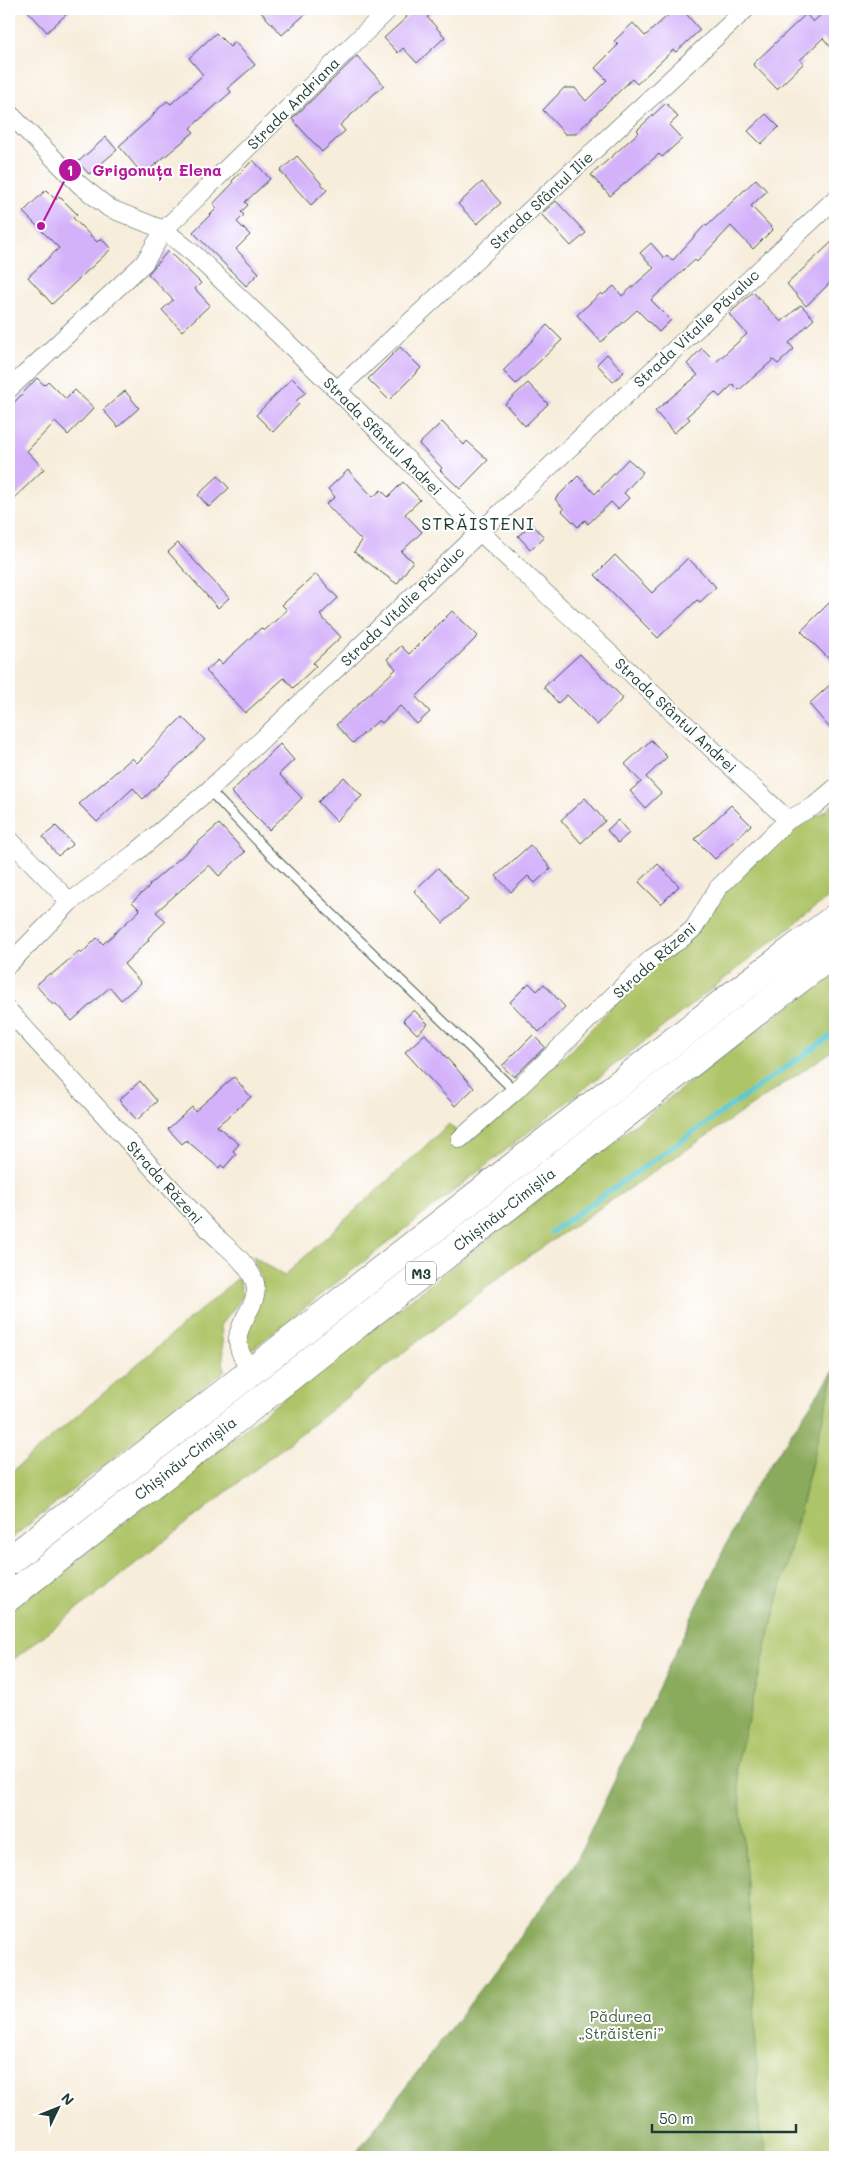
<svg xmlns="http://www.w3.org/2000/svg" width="844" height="2166" font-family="Mali,sans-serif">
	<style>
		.green { fill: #aec468; stroke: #66804e }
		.forest { fill: #8aaa5c; stroke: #547448 }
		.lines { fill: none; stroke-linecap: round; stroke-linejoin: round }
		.stream { stroke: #5bc9d0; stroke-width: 5.5 }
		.building { fill: #d4b2fa }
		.lane-casing { stroke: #3f574d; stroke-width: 11 }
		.street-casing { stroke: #3f574d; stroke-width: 19 }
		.highway-casing { stroke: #3f574d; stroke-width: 29 }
		.lane { stroke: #fff; stroke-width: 9 }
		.street { stroke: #fff; stroke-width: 18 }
		.highway { stroke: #fff; stroke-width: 28 }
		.labels { text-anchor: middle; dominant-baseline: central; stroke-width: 4; stroke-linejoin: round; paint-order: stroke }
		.shield { fill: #fff; stroke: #627771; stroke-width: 1 }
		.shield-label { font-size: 14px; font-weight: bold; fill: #1f3d34 }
		.street-label { font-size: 15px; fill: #1f3d34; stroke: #fff }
		.park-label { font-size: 15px; fill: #435f41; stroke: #fff }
		.quarter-label { font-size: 18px; letter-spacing: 1px; fill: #1f3d34; stroke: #fff }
		.leader { fill: none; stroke: #b5179e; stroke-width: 2 }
		.callout-dot { fill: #b5179e; stroke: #fff; stroke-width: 2 }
		.mark-label { font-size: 15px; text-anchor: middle; font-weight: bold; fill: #fff }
		.callout-label { font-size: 16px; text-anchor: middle; font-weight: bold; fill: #b5179e; stroke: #fff; stroke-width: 4; stroke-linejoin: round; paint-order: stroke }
	</style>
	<rect width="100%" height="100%" fill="#fff"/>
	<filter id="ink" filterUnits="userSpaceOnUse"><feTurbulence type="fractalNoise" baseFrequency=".02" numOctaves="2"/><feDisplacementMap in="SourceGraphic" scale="10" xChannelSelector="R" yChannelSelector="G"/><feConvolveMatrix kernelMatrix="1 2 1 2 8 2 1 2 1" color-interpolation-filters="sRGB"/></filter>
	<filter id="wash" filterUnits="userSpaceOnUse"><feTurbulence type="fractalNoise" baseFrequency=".0096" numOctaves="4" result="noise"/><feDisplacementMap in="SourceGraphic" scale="20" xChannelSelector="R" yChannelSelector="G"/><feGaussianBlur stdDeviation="1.12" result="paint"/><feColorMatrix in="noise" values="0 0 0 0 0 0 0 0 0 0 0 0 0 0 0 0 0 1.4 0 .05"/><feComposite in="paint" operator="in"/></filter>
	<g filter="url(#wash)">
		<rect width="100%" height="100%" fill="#f7eddb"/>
		<g class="green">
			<path d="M 835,801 L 835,892 L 247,1353 L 245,1337 L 262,1281 L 253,1256 L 284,1276 L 449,1124 L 468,1142 L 567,1054 L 724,891 L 791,828 L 826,811 Z"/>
			<path d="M 835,973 L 835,1049 L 510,1269 L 9,1663 L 9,1612 L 740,1043 Z"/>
			<path d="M 239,1277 L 243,1297 L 221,1324 L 224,1371 L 9,1540 L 9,1474 Z"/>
			<path d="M 835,1370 L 835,2157 L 768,2157 L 759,2126 L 752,1945 L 737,1764 Z"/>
		</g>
		<path class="forest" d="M 835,1369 L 737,1764 L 752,1945 L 759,2126 L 768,2157 L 353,2157 L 576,1862 L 750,1494 Z"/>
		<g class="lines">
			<path class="stream" d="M 551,1232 L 835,1033"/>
		</g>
		<g id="blocks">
			<g class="building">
				<path d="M 26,9 L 72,9 L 47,32 Z"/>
				<path d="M 258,9 L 311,9 L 282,35 Z"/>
				<path d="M 400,9 L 437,9 L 427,17 L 445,37 L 417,63 L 403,48 L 398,53 L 384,38 L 407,17 Z"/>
				<path d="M 675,9 L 682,9 L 700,30 L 676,52 L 673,50 L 637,84 L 632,79 L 575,134 L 565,134 L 543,110 L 564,88 L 575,88 L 586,101 L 607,80 L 595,68 L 618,45 L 614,41 L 633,23 L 645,36 Z"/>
				<path d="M 827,9 L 835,9 L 835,52 L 823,38 L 800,60 L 804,63 L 777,89 L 753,64 L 806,14 L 813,22 Z"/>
				<path d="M 216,33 L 230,47 L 235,42 L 255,65 L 228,88 L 231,92 L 190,128 L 194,132 L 143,175 L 119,146 L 154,115 L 153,114 L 167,101 L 171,104 L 203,75 L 189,58 Z"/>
				<path d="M 357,56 L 384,85 L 340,125 L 345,131 L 322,152 L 292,119 Z"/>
				<path d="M 666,103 L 678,117 L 669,125 L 682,139 L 662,157 L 659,154 L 610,196 L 591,175 L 639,132 L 637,130 Z"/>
				<path d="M 766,114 L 779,127 L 761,144 L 748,131 Z"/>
				<path d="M 106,137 L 117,150 L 89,174 L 78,162 Z"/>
				<path d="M 297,156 L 327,190 L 311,205 L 280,171 Z"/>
				<path d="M 253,160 L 270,179 L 245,202 L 248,205 L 241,212 L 244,215 L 237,222 L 250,235 L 236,249 L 259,273 L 246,286 L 193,232 L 217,208 L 213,204 L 233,183 L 232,181 Z"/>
				<path d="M 756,179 L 767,191 L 751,206 L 773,229 L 753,249 L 731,226 L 697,262 L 695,260 L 651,300 L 671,320 L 659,332 L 637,310 L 601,342 L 577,315 L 601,293 L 603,295 L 614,286 L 622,296 L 654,268 L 640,253 L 651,243 L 664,258 L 667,255 L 672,261 L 705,225 L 707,226 Z"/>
				<path d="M 482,182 L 501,203 L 477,224 L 458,204 Z"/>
				<path d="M 46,190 L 56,200 L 59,196 L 77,214 L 73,218 L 97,242 L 101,238 L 111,249 L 52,304 L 28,277 L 59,248 L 23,212 Z"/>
				<path d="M 556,201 L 586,233 L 571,246 L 541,214 Z"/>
				<path d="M 835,239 L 835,278 L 806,306 L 787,284 Z"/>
				<path d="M 168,251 L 201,283 L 195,289 L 210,305 L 182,331 L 162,310 L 173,300 L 148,274 Z"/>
				<path d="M 753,292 L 781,322 L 801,305 L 814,319 L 789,343 L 794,349 L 778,364 L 773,360 L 739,390 L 733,384 L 720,397 L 715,392 L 687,416 L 690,419 L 674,433 L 655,411 L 698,375 L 687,364 L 702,348 L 716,362 L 747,334 L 729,314 Z"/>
				<path d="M 547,325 L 562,340 L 516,384 L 503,371 Z"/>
				<path d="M 400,347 L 421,368 L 389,400 L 368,379 Z"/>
				<path d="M 607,354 L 624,372 L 613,382 L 597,364 Z"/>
				<path d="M 37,378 L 44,385 L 48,381 L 66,399 L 75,390 L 94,408 L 68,435 L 55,422 L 27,451 L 44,469 L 9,503 L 9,408 Z"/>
				<path d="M 292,378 L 306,392 L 296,401 L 299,404 L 273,432 L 256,415 Z"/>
				<path d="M 528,383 L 548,404 L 525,426 L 505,404 Z"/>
				<path d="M 125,391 L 139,408 L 118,427 L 103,410 Z"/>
				<path d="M 442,422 L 464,445 L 467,441 L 488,460 L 460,489 L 440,470 L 442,468 L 419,444 Z"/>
				<path d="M 628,459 L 643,472 L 624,493 L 629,498 L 618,509 L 611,502 L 588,524 L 585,520 L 578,527 L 562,511 L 564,509 L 555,499 L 578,476 L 595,494 Z"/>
				<path d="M 348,470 L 373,497 L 381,490 L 388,497 L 403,482 L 420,500 L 405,514 L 422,532 L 401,552 L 413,561 L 397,584 L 354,552 L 362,541 L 326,504 L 335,497 L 328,489 Z"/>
				<path d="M 218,476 L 229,488 L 209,507 L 198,495 Z"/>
				<path d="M 532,524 L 544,537 L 531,550 L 518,536 Z"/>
				<path d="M 178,543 L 229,598 L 218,608 L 168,552 Z"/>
				<path d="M 615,555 L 652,593 L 688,558 L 716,587 L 700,602 L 697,600 L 658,638 L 595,575 Z"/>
				<path d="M 316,574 L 338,598 L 320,615 L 341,637 L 313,663 L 316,666 L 293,688 L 284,678 L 245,713 L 206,671 L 218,660 L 222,664 L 261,628 L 264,631 L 287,610 L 282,605 Z"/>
				<path d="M 835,597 L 835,665 L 801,631 Z"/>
				<path d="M 452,611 L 478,636 L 416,697 L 430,712 L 417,724 L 400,706 L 382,723 L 379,720 L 353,743 L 336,725 L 396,669 L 387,659 L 401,646 L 409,654 Z"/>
				<path d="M 580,654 L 623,698 L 597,725 L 567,695 L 558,703 L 544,687 Z"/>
				<path d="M 835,680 L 835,734 L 809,704 Z"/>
				<path d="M 182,717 L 205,740 L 143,799 L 133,788 L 97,822 L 79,804 L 132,758 L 137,763 Z"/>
				<path d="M 651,740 L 667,757 L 646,777 L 661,793 L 645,808 L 630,791 L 641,782 L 625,764 Z"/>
				<path d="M 280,744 L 294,760 L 279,774 L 302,798 L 269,830 L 231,792 Z"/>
				<path d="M 344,777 L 362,796 L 336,821 L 318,802 Z"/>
				<path d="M 585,798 L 605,821 L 581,843 L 561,820 Z"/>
				<path d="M 731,805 L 751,825 L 715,859 L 695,839 Z"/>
				<path d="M 618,820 L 629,833 L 618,843 L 607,830 Z"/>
				<path d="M 219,824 L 245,852 L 219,876 L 209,865 L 156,912 L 166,921 L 148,938 L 149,940 L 124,964 L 141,983 L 121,1000 L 110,987 L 72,1021 L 55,1003 L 53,1005 L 36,985 L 50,973 L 51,975 L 79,951 L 81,954 L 97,938 L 103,944 L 140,910 L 132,902 L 150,886 L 149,885 Z"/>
				<path d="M 56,826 L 73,844 L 58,856 L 43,837 Z"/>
				<path d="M 530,845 L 551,868 L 535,883 L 528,876 L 511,892 L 496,876 Z"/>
				<path d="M 658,864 L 679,886 L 661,904 L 639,882 Z"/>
				<path d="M 438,868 L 468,900 L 443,923 L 414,891 Z"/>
				<path d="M 529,983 L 537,991 L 544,984 L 565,1007 L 539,1032 L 510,1002 Z"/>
				<path d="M 414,1010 L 428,1024 L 417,1034 L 403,1020 Z"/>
				<path d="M 425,1034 L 474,1088 L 455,1106 L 405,1052 Z"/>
				<path d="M 533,1035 L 545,1047 L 514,1077 L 502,1066 Z"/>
				<path d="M 234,1077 L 251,1097 L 217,1126 L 239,1144 L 233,1151 L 236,1154 L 224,1168 L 221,1165 L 219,1168 L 186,1140 L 182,1144 L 168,1129 L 192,1107 L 195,1111 Z"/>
				<path d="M 140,1081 L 157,1101 L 137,1120 L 119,1100 Z"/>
			</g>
		</g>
	</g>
	<g filter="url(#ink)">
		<use href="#blocks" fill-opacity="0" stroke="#3f574d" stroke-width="1"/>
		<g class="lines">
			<defs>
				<path id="lane" d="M 209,790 L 270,854 L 515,1091"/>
				<g id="street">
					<path d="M 9,113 L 80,185 L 109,208 L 164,230 L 194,254 L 337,390 L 480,532 L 788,820"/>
					<path d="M 9,389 L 144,263 L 164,230 L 389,9"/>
					<path d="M 337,390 L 746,9"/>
					<path d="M 9,839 L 70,902"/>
					<path d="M 9,964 L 70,902 L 134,854 L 209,790 L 480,532 L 835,199"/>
					<path d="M 9,1011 L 211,1232 C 225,1246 245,1260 253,1278 C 264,1299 240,1317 238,1337 C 237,1350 245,1362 251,1373"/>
					<path d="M 460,1139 L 515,1091 L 652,958 L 680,940 L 694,928 L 718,888 L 788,820 L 814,806 L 835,788"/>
				</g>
				<g id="highway">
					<path d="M 9,1561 L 734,994 L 835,918"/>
					<path d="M 9,1597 L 751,1016 L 835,952"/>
				</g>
			</defs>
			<use href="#lane" class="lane-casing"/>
			<use href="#street" class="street-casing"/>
			<use href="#highway" class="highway-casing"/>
			<use href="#lane" class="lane"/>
			<use href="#street" class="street"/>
			<use href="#highway" class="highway"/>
		</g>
	</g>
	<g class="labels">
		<rect class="shield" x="406" y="1261.5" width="30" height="23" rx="4"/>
		<g class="shield-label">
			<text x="421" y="1273">M3</text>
		</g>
		<g class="street-label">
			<text transform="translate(293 103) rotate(-45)">Strada Andriana</text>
			<text transform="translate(541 200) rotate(-43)">Strada Sfântul Ilie</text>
			<text transform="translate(696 328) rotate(-43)">Strada Vitalie Păvaluc</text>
			<text transform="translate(383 436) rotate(45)">Strada Sfântul Andrei</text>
			<text transform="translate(402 606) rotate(-44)">Strada Vitalie Păvaluc</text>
			<text transform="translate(676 715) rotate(43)">Strada Sfântul Andrei</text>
			<text transform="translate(654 960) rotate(-42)">Strada Răzeni</text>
			<text transform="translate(165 1182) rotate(48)">Strada Răzeni</text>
			<text transform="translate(504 1209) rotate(-38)">Chișinău-Cimișlia</text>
			<text transform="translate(185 1458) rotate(-38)">Chișinău-Cimișlia</text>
		</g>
		<g class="park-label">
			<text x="621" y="2016">Pădurea<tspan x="621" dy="17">„Străisteni”</tspan></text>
		</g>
		<g class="quarter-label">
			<text x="478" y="523">STRĂISTENI</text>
		</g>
	</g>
	<path class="leader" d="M41 226L70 170"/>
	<g class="callout-dot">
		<circle cx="41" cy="226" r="5"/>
		<circle cx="70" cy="170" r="12"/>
	</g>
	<g class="mark-label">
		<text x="70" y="176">1</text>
	</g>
	<g class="callout-label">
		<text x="157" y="176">Grigonuța Elena</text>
	</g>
	<rect width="844" height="2166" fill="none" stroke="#fff" stroke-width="30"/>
	<g transform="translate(58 2108) rotate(47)" stroke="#ffffff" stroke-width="4" paint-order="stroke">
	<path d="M0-4L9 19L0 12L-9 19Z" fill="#1f3d34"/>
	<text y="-8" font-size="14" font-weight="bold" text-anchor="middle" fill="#1f3d34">N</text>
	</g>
	<path d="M652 2124v8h144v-8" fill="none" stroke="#1f3d34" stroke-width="2.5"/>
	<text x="659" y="2124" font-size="15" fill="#1f3d34" stroke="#ffffff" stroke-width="4" paint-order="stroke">50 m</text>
</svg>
